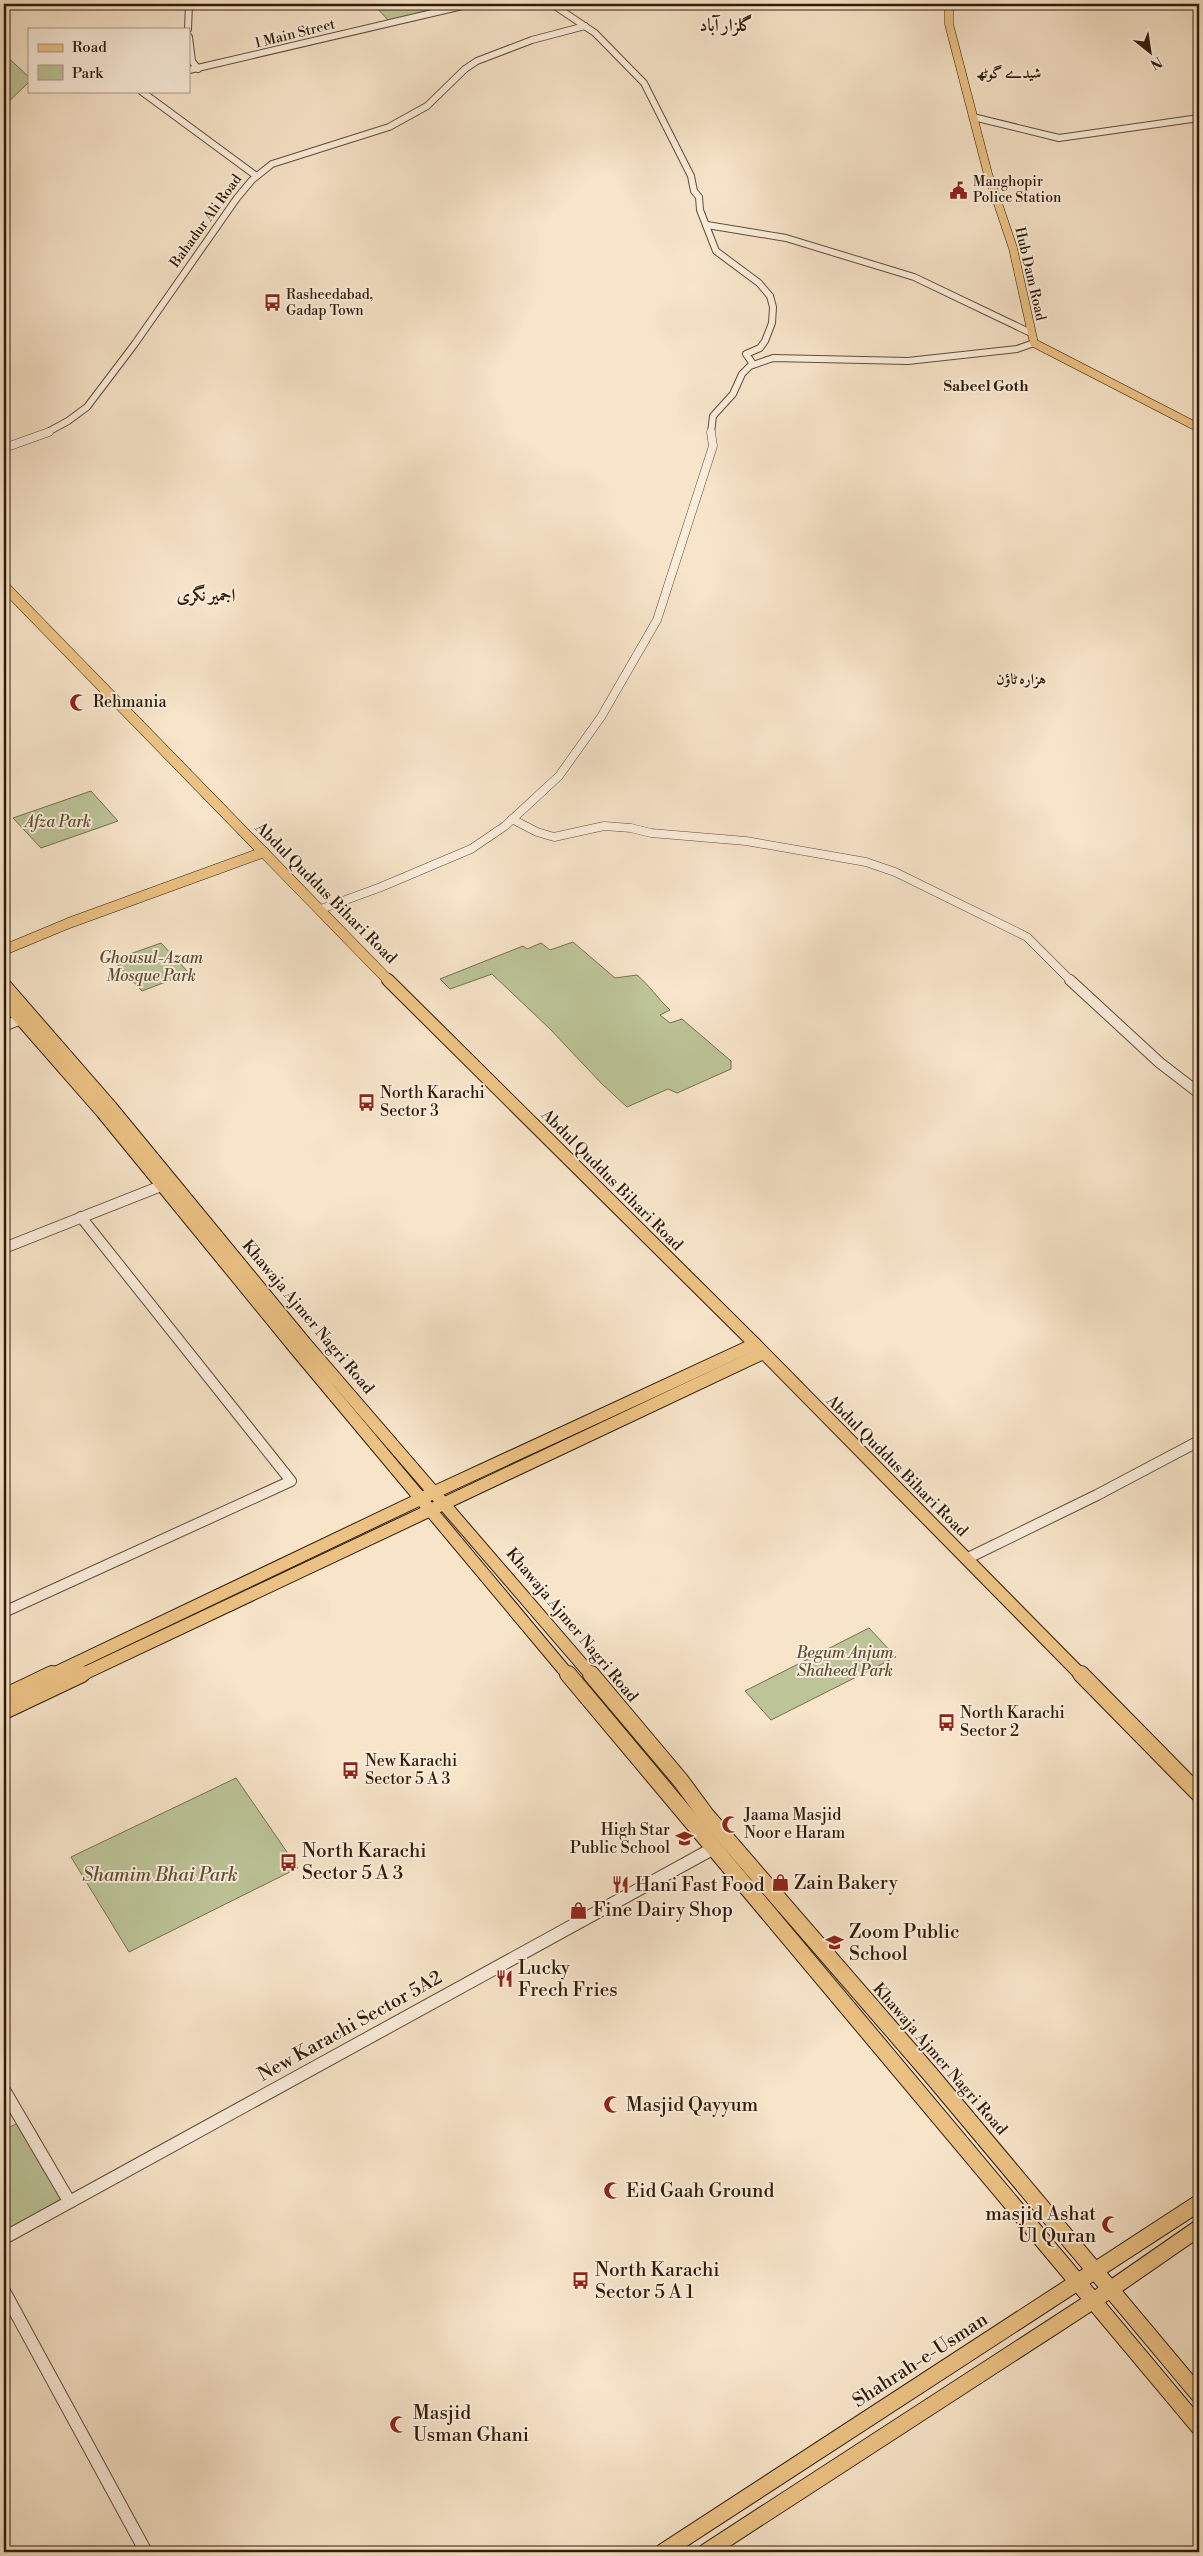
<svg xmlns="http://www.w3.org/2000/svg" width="1203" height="2556" font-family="'Libre Bodoni',Amiri,serif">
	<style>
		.green { fill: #bcc498; stroke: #767050 }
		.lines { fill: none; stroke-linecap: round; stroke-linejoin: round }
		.minor-far3-casing { stroke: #624d38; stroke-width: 8 }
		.minor-far2-casing { stroke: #624d38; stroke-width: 9 }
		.minor-far1-casing { stroke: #624d38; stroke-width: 12 }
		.minor-casing { stroke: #624d38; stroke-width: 14 }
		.major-far3-casing { stroke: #311b08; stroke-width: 9 }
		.major-far2-casing { stroke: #311b08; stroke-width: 11 }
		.major-far1-casing { stroke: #311b08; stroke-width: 14 }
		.major-casing { stroke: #311b08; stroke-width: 18 }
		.minor-far3 { stroke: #faeddc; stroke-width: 6 }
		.minor-far2 { stroke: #faeddc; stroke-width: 8 }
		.minor-far1 { stroke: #faeddc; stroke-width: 10 }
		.minor { stroke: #faeddc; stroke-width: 12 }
		.major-far3 { stroke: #ecc284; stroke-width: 8 }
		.major-far2 { stroke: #ecc284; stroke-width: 10 }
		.major-far1 { stroke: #ecc284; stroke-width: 12 }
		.major { stroke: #ecc284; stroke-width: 16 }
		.labels { text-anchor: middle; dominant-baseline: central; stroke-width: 4; stroke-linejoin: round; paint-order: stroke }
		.far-street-label { font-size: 14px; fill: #311b08; stroke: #faeddc }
		.far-poi-label { font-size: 14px; fill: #311b08; stroke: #faeddc; text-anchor: start }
		.far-neighbourhood-label { font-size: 15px; font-weight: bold; fill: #311b08; stroke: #faeddc }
		.poi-label { font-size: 16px; fill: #311b08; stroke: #faeddc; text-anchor: start }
		.park-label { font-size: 16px; font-style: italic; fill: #5b4e33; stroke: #faeddc }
		.street-label { font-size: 16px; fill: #311b08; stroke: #faeddc }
		.far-district-label { font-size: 18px; font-weight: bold; fill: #311b08; stroke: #faeddc }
		.near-poi-label { font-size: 19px; fill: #311b08; stroke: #faeddc; text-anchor: start }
		.near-park-label { font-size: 19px; font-style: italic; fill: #5b4e33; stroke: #faeddc }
		.near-street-label { font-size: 19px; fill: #311b08; stroke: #faeddc }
	</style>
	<rect width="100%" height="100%" fill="#f7e4c9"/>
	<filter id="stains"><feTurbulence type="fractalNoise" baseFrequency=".004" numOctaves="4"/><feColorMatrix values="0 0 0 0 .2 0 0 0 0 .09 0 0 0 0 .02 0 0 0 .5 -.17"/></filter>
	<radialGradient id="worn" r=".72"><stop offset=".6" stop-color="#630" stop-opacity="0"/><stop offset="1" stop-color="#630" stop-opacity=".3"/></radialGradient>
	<g class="green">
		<path d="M 373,4 L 440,4 L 447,8 L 390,22 Z"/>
		<path d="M 4,54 L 29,77 L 29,82 L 4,106 Z"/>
		<path d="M 91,791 L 118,821 L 41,848 L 13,818 Z"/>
		<path d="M 573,942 L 615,978 L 637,975 C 650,986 658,999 670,1010 L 660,1015 L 670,1023 L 682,1019 L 731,1061 L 731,1069 L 677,1093 L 668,1089 L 627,1107 L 602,1084 L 550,1029 L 492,974 L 450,989 L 440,979 L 523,946 L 527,949 L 541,943 L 550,950 Z"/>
		<path d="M 161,943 L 189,973 L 142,991 L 113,960 Z"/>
		<path d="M 869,1628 L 896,1657 L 771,1720 L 745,1691 Z"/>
		<path d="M 236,1778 L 298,1868 L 129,1952 L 71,1857 Z"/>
		<path d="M 22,2121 L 69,2201 L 4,2237 L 4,2130 Z"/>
	</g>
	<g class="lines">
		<defs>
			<g id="minor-far3">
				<path d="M 552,4 L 595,33 L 644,83 L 691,176 L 694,191 L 699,197 L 700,210 L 716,251 L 759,283 L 770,296 L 773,307 L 772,323 L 765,341 L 760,348 L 746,354 L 753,364"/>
				<path d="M 188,29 L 189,4"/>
				<path d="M 189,37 L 192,61 L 198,69"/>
				<path d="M 189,70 L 471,4"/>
				<path d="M 141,91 L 255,175"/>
				<path d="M 973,117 L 1059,138 L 1199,118"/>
				<path d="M 707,225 L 786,238 L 914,277 L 1031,333"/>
				<path d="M 46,433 L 68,421 L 87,407 L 134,345 L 237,198 L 252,180 L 272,164 L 389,127 L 427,106 L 465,69 L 477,61 L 532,40 L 585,26"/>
				<path d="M 711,433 L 713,416 L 733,394 L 742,374 L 750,366 L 773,358 L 908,361 L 1017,349 L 1034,343"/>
			</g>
			<g id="minor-far2">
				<path d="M 4,448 L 49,432"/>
				<path d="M 512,819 L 537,832 L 554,837 L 604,826 L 631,828 L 651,833 L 746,841 L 866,862 L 895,872 L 1027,937 L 1071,981"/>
				<path d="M 321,909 L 381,887 L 471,849 L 505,826 L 559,776 L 601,717 L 657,620 L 713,446 L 711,432"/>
			</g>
			<g id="minor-far1">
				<path d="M 1070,980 L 1160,1063 L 1199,1093"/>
				<path d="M 4,1026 L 21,1019"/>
				<path d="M 4,1248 L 161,1186"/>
				<path d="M 966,1559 L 1097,1495 L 1199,1441"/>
				<path d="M 4,1612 L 291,1481 L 81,1217"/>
			</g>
			<g id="minor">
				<path d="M 4,2090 L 69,2201"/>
				<path d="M 4,2238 L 714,1848"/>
				<path d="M 4,2291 L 146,2552"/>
			</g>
			<path id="major-far3" d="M 946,4 L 949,10 L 949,24 L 988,174 L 1013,248 L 1034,343 L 1199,428"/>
			<g id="major-far2">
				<path d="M 4,586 L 389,981"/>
				<path d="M 4,950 L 69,923 L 264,852"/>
			</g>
			<g id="major-far1">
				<path d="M 388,980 L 755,1344 L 1082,1676"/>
				<path d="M 4,984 L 111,1107 L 305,1343 L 592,1676"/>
				<path d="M 4,1000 L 102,1112 L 294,1347 L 569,1676"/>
				<path d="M 49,1676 L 435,1492 L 755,1344"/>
				<path d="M 79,1676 L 763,1353"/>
			</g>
			<g id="major">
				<path d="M 568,1674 L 1199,2427"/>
				<path d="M 591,1674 L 681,1781 L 706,1815 L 931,2075 L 1199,2395"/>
				<path d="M 1081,1674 L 1199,1794"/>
				<path d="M 4,1697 L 52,1674"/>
				<path d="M 4,1711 L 82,1674"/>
				<path d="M 663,2552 L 1199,2203"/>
				<path d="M 706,2552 L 1111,2289 L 1199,2228"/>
			</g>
		</defs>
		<use href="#minor-far3" class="minor-far3-casing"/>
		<use href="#minor-far2" class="minor-far2-casing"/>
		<use href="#minor-far1" class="minor-far1-casing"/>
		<use href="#minor" class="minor-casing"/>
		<use href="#major-far3" class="major-far3-casing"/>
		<use href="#major-far2" class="major-far2-casing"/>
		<use href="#major-far1" class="major-far1-casing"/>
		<use href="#major" class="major-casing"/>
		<use href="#minor-far3" class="minor-far3"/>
		<use href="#minor-far2" class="minor-far2"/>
		<use href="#minor-far1" class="minor-far1"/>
		<use href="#minor" class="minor"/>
		<use href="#major-far3" class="major-far3"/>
		<use href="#major-far2" class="major-far2"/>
		<use href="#major-far1" class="major-far1"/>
		<use href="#major" class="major"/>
	</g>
	<defs>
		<symbol id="civic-bare" viewBox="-9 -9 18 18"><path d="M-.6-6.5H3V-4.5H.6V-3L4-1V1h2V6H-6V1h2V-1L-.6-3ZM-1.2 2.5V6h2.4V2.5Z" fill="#8f2418" stroke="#faeddc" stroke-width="2.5" paint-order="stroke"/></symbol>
		<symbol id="bus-bare" viewBox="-9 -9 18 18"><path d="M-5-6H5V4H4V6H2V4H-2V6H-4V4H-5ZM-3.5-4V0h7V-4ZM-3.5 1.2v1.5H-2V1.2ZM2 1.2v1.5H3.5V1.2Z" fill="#8f2418" stroke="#faeddc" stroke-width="2.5" paint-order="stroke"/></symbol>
		<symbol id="mosque-bare" viewBox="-9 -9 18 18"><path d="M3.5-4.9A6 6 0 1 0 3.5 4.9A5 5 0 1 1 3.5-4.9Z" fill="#8f2418" stroke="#faeddc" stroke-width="2.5" paint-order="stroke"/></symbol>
		<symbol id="school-bare" viewBox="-9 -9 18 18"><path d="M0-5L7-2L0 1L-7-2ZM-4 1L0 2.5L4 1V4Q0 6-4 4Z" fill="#8f2418" stroke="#faeddc" stroke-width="2.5" paint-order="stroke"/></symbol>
		<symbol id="shop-bare" viewBox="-9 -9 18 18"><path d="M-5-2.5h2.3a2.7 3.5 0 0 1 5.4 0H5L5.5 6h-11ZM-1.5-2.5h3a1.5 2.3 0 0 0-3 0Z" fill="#8f2418" stroke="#faeddc" stroke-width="2.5" paint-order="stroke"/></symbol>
		<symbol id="restaurant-bare" viewBox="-9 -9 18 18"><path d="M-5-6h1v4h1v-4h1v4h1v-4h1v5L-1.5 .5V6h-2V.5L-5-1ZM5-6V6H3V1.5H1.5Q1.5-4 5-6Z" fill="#8f2418" stroke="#faeddc" stroke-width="2.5" paint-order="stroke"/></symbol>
	</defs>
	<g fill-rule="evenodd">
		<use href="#civic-bare" x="946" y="178" width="25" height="25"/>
		<use href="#bus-bare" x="260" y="290" width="25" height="25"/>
		<use href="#mosque-bare" x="66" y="690" width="25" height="25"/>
		<use href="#bus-bare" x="354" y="1090" width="25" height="25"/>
		<use href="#bus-bare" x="934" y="1710" width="25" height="25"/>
		<use href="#bus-bare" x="338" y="1758" width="25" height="25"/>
		<use href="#mosque-bare" x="718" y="1812" width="25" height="25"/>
		<use href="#school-bare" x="672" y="1826" width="25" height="25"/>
		<use href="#bus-bare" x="276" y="1850" width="25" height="25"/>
		<use href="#shop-bare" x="768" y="1870" width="25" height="25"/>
		<use href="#restaurant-bare" x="608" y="1872" width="25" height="25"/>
		<use href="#shop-bare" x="566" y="1898" width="25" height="25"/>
		<use href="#school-bare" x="822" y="1930" width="25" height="25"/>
		<use href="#restaurant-bare" x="492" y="1966" width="25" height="25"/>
		<use href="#mosque-bare" x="600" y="2092" width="25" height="25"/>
		<use href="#mosque-bare" x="600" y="2178" width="25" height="25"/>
		<use href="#mosque-bare" x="1098" y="2212" width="25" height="25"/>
		<use href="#bus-bare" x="568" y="2268" width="25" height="25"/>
		<use href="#mosque-bare" x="386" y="2412" width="25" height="25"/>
	</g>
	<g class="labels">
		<g class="far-street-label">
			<text transform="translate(295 34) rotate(-14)">1 Main Street</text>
			<text transform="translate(206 221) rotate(-54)">Bahadur Ali Road</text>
			<text transform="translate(1030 274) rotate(77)">Hub Dam Road</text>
		</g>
		<g class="far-poi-label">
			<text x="973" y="182">Manghopir<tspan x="973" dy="16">Police Station</tspan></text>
			<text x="286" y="295">Rasheedabad,<tspan x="286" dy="16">Gadap Town</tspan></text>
		</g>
		<g class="far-neighbourhood-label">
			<text x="1009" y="73">شیدے گوٹھ</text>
			<text x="986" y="386">Sabeel Goth</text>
			<text x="1021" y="679">ہزارہ ٹاؤن</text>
		</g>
		<g class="poi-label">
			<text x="93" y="702">Rehmania</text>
			<text x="380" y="1093">North Karachi<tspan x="380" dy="18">Sector 3</tspan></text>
			<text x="960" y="1713">North Karachi<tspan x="960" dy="18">Sector 2</tspan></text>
			<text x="365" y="1761">New Karachi<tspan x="365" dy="18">Sector 5 A 3</tspan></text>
			<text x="744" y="1815">Jaama Masjid<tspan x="744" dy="18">Noor e Haram</tspan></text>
			<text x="670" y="1830" text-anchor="end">High Star<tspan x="670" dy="18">Public School</tspan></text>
		</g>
		<g class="park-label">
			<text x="58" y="822">Afza Park</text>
			<text x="151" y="958">Ghousul-Azam<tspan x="151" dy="18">Mosque Park</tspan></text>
			<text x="845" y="1653">Begum Anjum<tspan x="845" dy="18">Shaheed Park</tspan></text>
		</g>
		<g class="street-label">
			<text transform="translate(326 893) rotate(45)">Abdul Quddus Bihari Road</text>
			<text transform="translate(612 1180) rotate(45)">Abdul Quddus Bihari Road</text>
			<text transform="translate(308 1317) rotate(50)">Khawaja Ajmer Nagri Road</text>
			<text transform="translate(897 1466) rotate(45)">Abdul Quddus Bihari Road</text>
			<text transform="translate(572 1625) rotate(50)">Khawaja Ajmer Nagri Road</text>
			<text transform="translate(940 2059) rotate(49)">Khawaja Ajmer Nagri Road</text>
		</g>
		<g class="far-district-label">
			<text x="726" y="25">گلزار آباد</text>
			<text x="206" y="595">اجمیر نگری</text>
		</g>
		<g class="near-poi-label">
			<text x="302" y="1851">North Karachi<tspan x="302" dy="22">Sector 5 A 3</tspan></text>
			<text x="794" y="1883">Zain Bakery</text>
			<text x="635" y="1885">Hani Fast Food</text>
			<text x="593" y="1910">Fine Dairy Shop</text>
			<text x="849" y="1932">Zoom Public<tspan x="849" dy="22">School</tspan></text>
			<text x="518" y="1968">Lucky<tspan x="518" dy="22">Frech Fries</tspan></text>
			<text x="626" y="2105">Masjid Qayyum</text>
			<text x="626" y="2191">Eid Gaah Ground</text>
			<text x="1096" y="2214" text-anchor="end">masjid Ashat<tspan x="1096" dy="22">Ul Quran</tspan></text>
			<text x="595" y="2270">North Karachi<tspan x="595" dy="22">Sector 5 A 1</tspan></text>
			<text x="413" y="2413">Masjid<tspan x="413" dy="22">Usman Ghani</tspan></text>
		</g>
		<g class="near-park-label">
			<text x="160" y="1875">Shamim Bhai Park</text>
		</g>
		<g class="near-street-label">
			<text transform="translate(350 2026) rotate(-29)">New Karachi Sector 5A2</text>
			<text transform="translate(920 2360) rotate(-33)">Shahrah-e-Usman</text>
		</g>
	</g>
	<rect width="1203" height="2556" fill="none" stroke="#f7e4c9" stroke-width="20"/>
	<rect x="5" y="5" width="1193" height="2546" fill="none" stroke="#311b08" stroke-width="2.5"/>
	<rect x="10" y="10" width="1183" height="2536" fill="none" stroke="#311b08"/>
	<rect x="28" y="28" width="162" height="65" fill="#faeddc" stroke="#aa9987"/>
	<rect x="38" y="44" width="25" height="8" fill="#ecc284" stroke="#aa9987"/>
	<text x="72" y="52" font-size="15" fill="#311b08">Road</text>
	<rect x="38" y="65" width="25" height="15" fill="#bcc498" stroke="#aa9987"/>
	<text x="72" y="78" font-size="15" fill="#311b08">Park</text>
	<g transform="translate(1150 52) rotate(150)" stroke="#faeddc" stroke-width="4" paint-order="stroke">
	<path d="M0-4L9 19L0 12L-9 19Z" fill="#311b08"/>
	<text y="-8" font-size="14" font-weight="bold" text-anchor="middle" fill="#311b08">N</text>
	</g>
	<rect width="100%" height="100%" filter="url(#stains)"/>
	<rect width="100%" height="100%" fill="url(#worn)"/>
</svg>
